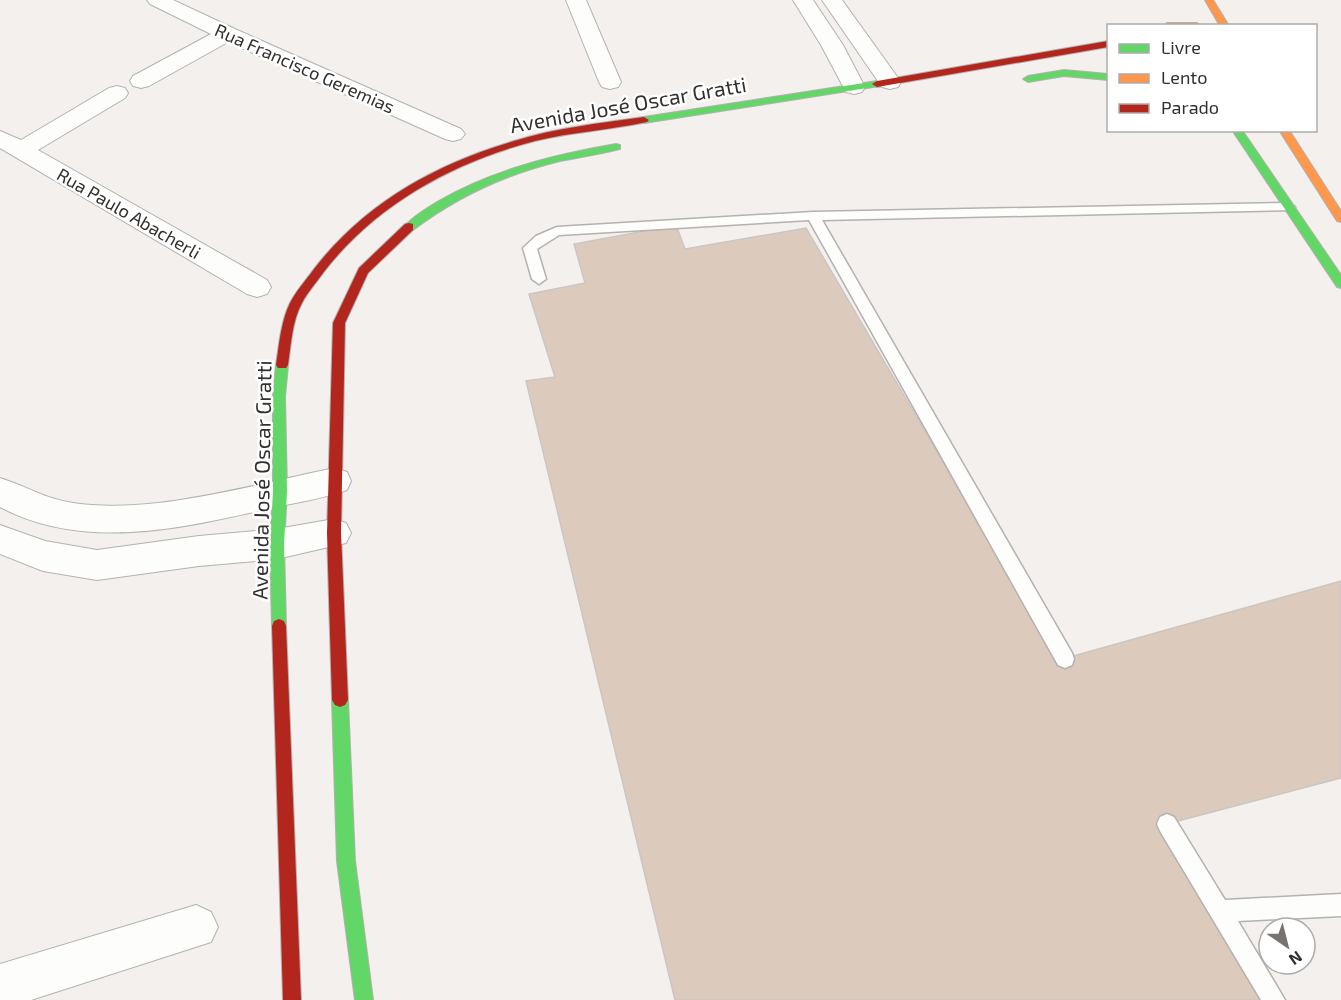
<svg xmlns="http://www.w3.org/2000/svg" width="1341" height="1000" font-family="'Exo 2',sans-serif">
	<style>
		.building { fill: #dccbbc; stroke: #c9c6c4; stroke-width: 1.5 }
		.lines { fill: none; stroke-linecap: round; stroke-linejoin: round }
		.lane-casing { stroke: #b4b1af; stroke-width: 3 }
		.street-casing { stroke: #b4b1af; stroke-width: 2 }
		.fast-casing { stroke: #b4b1af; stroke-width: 2 }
		.slow-casing { stroke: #b4b1af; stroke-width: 2 }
		.jam-casing { stroke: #b4b1af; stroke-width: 2 }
		.lane { fill: #fdfdfc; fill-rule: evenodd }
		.street { fill: #fdfdfc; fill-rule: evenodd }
		.fast { fill: #63d668; fill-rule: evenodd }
		.slow { fill: #ff974d; fill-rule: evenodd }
		.jam { fill: #b3261e; fill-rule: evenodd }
		.labels { text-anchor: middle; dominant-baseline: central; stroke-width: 5; stroke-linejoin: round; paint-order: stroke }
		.far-street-label { font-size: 18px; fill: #32302e; stroke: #fff }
		.street-label { font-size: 21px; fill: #32302e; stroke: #fff }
	</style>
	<rect width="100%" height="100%" fill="#f4f0ee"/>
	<path class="building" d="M 676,225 L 685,249 L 806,228 L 1059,660 L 1341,581 L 1341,778 L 1159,826 L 1264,1000 L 675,1000 L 526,381 L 555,377 L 529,294 L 585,283 L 574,244 Z"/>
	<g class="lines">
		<defs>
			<g id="lane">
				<path d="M 1289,203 L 1295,207 L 1294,210 L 822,220 L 1072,653 L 1074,659 L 1072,665 L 1065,668 L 1058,665 L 809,220 L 559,235 L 537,249 L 546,279 L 539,284 L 532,279 L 523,248 L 536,236 L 557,227 L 813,212 Z"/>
				<path d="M 1167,814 L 1174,817 L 1225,900 L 1341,894 L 1341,916 L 1238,921 L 1285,1000 L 1261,1000 L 1160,831 L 1157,824 L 1160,817 Z"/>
			</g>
			<g id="street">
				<path d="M 147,0 L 173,0 L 235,29 L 461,129 L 465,134 L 461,139 L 453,141 L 445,139 L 228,42 L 149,86 L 141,88 L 133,86 L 130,81 L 133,76 L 211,34 L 150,4 Z"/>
				<path d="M 566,0 L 586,0 L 621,82 L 618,87 L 610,89 L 602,87 L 599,82 Z"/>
				<path d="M 793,0 L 813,0 L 843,45 L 865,87 L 862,92 L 854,94 L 846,92 L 821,45 Z"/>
				<path d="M 822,0 L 842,0 L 901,82 L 898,87 L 890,89 L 882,87 Z"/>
				<path d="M 117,86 L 125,88 L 128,93 L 125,98 L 38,150 L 267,280 L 271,287 L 267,294 L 257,297 L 247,294 L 0,148 L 0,131 L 21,140 L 109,88 Z"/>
				<path d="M 335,468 L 347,472 L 351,481 L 347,490 C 321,499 293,503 267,509 C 179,529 83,551 0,507 L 0,478 C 26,486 45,499 73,503 C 154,515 255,484 335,468 Z"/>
				<path d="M 334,519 L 346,523 L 351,533 L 346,543 L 277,559 L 199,566 L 97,580 L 43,571 L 0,554 L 0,525 L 45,541 L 97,550 L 199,536 L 277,529 Z"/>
				<path d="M 196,905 L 211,912 L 218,927 L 211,942 L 31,1000 L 0,1000 L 0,964 Z"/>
			</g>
			<g id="fast">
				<path d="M 1064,70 L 1108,74 L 1108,80 L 1064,76 L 1028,82 L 1023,79 L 1028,76 Z"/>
				<path d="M 877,81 L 880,82 L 880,86 L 644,123 L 639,120 L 644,117 Z"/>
				<path d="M 1232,130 L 1242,130 L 1341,275 L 1341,288 L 1337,287 Z"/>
				<path d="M 616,144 L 620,145 L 620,149 C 600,154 580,157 560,161 C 506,174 458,196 413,230 L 409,231 L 404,227 C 412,217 426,209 437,202 C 492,170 553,155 616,144 Z"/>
				<path d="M 282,360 L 288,365 L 285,397 L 287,491 L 284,544 L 286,626 L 284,631 L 279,633 L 274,631 L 272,626 L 270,544 L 273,491 L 273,397 L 276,365 Z"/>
				<path d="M 340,693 L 345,695 L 348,700 L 355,861 L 373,1000 L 355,1000 L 337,861 L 332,700 L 335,695 Z"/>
			</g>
			<g id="slow">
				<path d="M 1205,0 L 1213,0 L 1229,26 L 1220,26 Z"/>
				<path d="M 1167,23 L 1197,23 L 1201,26 L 1163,26 Z"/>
				<path d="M 1279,130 L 1289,130 L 1341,211 L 1341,222 L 1337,221 Z"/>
			</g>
			<g id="jam">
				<path d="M 1108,41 L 1108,47 L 877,87 L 872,84 L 877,81 Z"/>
				<path d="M 644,117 L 649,120 L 647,122 C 610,130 572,132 535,141 C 453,162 375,205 323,273 C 316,283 307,293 302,303 C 292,321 291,345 288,365 L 286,368 L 278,368 L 276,365 C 279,345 281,321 290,303 C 296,291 306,280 314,269 C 364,204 435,164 514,141 C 556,128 600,123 644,117 Z"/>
				<path d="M 409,223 L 413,224 L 413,230 L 368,273 L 345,323 L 341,533 L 348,700 L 345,705 L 340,707 L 335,705 L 332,700 L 327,533 L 333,323 L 359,268 L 405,224 Z"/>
				<path d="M 279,619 L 284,621 L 286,626 L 301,1000 L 283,1000 L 272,626 L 274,621 Z"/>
			</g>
		</defs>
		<use href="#lane" class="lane-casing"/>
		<use href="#street" class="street-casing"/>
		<use href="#fast" class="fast-casing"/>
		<use href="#slow" class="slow-casing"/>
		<use href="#jam" class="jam-casing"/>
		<use href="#lane" class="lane"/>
		<use href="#street" class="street"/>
		<use href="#fast" class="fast"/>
		<use href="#slow" class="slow"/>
		<use href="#jam" class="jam"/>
	</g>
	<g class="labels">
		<g class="far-street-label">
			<text transform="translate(305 68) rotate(24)">Rua Francisco Geremias</text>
			<text transform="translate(129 213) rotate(30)">Rua Paulo Abacherli</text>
		</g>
		<g class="street-label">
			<text transform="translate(628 104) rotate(-10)">Avenida José Oscar Gratti</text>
			<text transform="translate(261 480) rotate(-89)">Avenida José Oscar Gratti</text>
		</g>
	</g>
	<rect x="1107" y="24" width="210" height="108" fill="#ffffff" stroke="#adacab" stroke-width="1.5"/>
	<rect x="1119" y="44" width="30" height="9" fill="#63d668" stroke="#adacab" stroke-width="1.5"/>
	<text x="1161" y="54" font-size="18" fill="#32302e">Livre</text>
	<rect x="1119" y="74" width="30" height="9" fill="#ff974d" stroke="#adacab" stroke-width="1.5"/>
	<text x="1161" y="84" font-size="18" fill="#32302e">Lento</text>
	<rect x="1119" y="104" width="30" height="9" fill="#b3261e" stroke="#adacab" stroke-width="1.5"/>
	<text x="1161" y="114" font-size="18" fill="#32302e">Parado</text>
	<g transform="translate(1287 946) rotate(145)"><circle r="28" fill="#ffffff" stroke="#adacab" stroke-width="1.5"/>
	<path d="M0-4.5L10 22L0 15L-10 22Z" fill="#767371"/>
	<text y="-9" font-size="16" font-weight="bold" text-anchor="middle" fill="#32302e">N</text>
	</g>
</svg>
